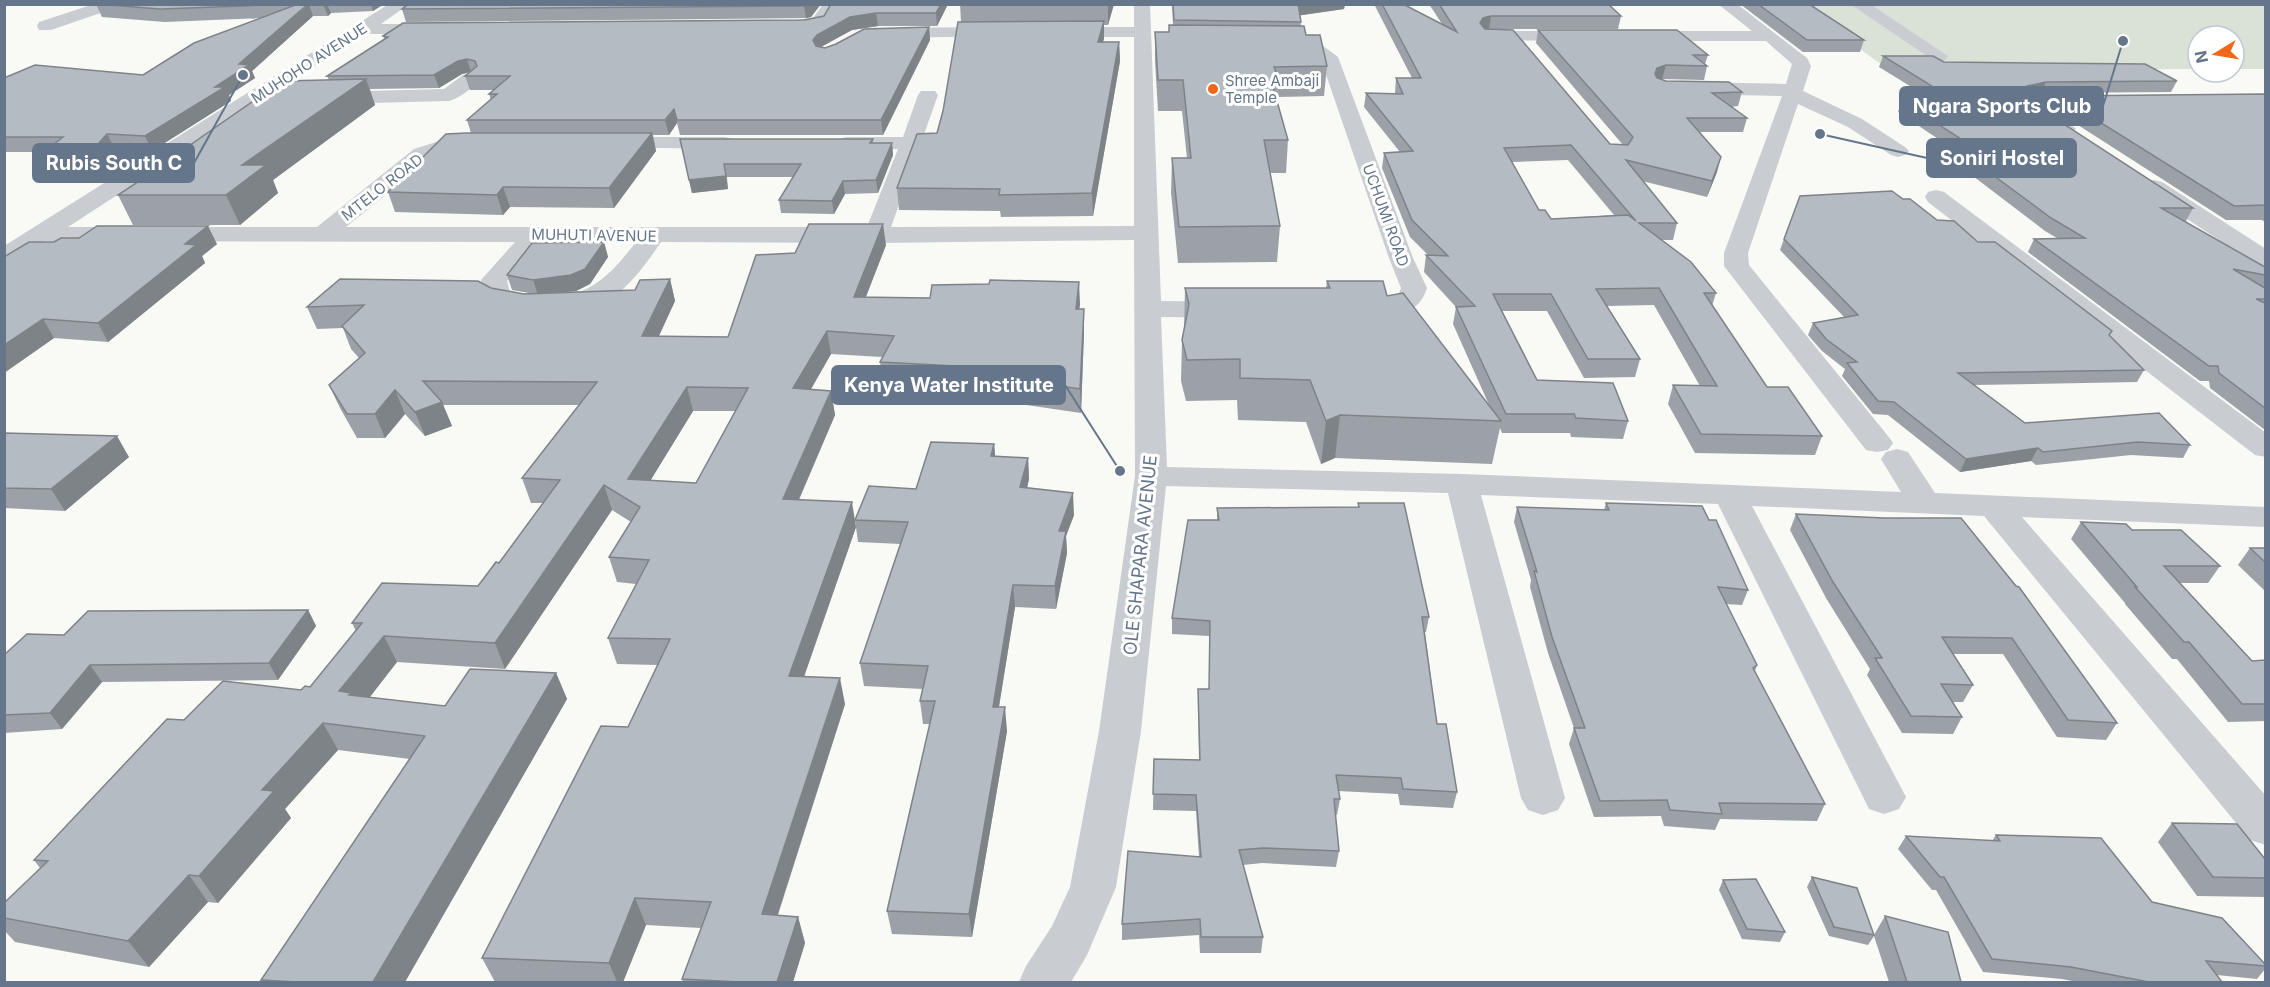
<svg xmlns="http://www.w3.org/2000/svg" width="2270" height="987" font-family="Inter,sans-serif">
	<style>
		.green { fill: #dae2d7 }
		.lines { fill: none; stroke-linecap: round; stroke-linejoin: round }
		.minor { fill: #c9ccd1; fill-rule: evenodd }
		.wall { fill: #9ba1a7; fill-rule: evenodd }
		.shaded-wall { fill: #7e8388 }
		.building { fill: #b4bbc2; stroke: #7e8388; stroke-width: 1.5; fill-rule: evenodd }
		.poi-dot { fill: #f5661b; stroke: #fff; stroke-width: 2 }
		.labels { text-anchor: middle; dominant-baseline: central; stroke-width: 6; stroke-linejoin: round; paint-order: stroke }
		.far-street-label { font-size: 15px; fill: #65768b; stroke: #fff }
		.far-poi-label { font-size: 15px; fill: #65768b; stroke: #fff; text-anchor: start }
		.street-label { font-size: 18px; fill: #65768b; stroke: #fff }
		.leader { fill: none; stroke: #65768b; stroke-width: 2 }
		.callout-dot { fill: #65768b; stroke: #fff; stroke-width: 2 }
		.callout { fill: #65768b; stroke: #65768b; stroke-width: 2 }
		.callout-label { font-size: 20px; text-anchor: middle; font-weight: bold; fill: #fff }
	</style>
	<rect width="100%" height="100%" fill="#f9f9f6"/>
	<path class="green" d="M 1799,5 L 2265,5 L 2265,69 L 2234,69 L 2234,36 L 2198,36 L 2198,69 L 1889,70 Z"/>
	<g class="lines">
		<g class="minor">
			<path d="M 94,4 L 120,4 L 118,7 L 51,30 L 39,30 L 37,26 L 39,22 Z"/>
			<path d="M 389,4 L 409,4 L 381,24 L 437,24 L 443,25 L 445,29 L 443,33 L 437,34 L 365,34 L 68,227 L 317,227 L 414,149 L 446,139 L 473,137 L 480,139 L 483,143 L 480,147 L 449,151 L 430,159 L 346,227 L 867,227 L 898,149 L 846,149 L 839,147 L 836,143 L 839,139 L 846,137 L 903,137 L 918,95 L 921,91 L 935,91 L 938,95 L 891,227 L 1134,226 L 1134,37 L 1061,37 L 1055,36 L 1052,32 L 1055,28 L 1061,27 L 1134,27 L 1134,4 L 1150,4 L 1161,301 L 1229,302 L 1238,304 L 1242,310 L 1238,316 L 1229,318 L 1161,317 L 1167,467 L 1462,474 L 1901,492 L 1881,459 L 1886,452 L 1897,449 L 1908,452 L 1935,493 L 2266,507 L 2266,527 L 2022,517 L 2266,796 L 2266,845 L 2250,840 L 1984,516 L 1752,506 L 1906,797 L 1899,809 L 1884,814 L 1869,809 L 1718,504 L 1481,495 L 1565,798 L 1558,810 L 1543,815 L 1528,810 L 1521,798 L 1448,493 L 1166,486 L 1141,731 L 1116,887 L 1087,955 L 1071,982 L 1019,982 L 1026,966 L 1052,926 L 1070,887 L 1099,731 L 1135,476 L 1134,240 L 875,243 L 661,242 C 648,261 632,284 613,297 C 589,313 510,322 488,302 C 483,297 483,287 481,280 L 515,242 L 45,241 L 13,262 L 4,264 L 4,246 ZM 541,242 L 636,242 C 611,274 591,297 548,297 C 535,298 522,297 510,292 L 507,281 Z"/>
			<path d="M 823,4 L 839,4 L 824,27 L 782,31 L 774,26 L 782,21 L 813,18 Z"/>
			<path d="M 1718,4 L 1737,4 L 1807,58 L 1811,66 L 1803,91 L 1862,119 L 1905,147 L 1909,151 L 1905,155 L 1898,157 L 1891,155 L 1848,127 L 1798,104 L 1748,253 L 1749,265 L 1888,436 L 1893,443 L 1888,450 L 1877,452 L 1866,450 L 1724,266 L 1724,253 L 1782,96 L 1692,94 L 1685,92 L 1682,88 L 1685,84 L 1692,82 L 1786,84 L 1792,64 L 1766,41 L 1638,41 L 1632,40 L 1629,36 L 1632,32 L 1638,31 L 1752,31 Z"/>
			<path d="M 1850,4 L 1870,4 L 1948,56 L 1945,60 L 1933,60 Z"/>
			<path d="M 1000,27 L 1006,28 L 1009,32 L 1006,36 L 884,38 L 878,37 L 875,33 L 878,29 L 884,28 Z"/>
			<path d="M 1489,31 L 1581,31 L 1587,32 L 1590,36 L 1587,40 L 1581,41 L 1483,40 L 1480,36 L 1483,32 Z"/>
			<path d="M 1280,41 L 1323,46 L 1338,57 L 1413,258 L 1427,288 C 1418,318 1385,321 1359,315 L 1355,309 L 1359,303 C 1375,299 1395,307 1401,288 L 1389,258 L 1321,60 L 1313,55 L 1274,50 L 1271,46 L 1274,42 Z"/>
			<path d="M 470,73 L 477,75 L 479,79 C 473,88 460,98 449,101 L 329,104 L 322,102 L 319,98 L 322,94 L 329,92 L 444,89 L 463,75 Z"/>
			<path d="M 2101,95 L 2108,97 L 2111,101 L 2108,105 L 2050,108 L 2076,129 L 2073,133 L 2059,133 L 2020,103 L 2023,99 L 2030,97 Z"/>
			<path d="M 609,137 L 725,137 L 732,139 L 735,143 L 732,147 L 725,149 L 602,147 L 599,143 L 602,139 Z"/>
			<path d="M 2154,180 L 2162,182 L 2266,249 L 2266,267 L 2257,265 L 2146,192 L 2143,187 L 2146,182 Z"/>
			<path d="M 1936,190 L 1944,192 L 2266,433 L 2266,457 L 2255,455 L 1928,202 L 1925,197 L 1928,192 Z"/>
		</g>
	</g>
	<g class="wall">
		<path d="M 96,4 L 384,4 L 373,11 L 331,13 L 328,16 L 313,16 L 252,71 L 255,78 L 229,95 L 231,101 L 152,151 L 115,149 L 106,159 L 61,159 L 57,152 L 4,152 L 4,78 L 143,75 L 261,18 L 165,22 L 102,17 Z"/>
		<path d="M 403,4 L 821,4 L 811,17 L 806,18 L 406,22 L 402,9 L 404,8 Z"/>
		<path d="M 948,4 L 937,26 L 878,26 L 852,30 L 821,47 L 825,48 L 929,27 L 930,40 L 883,135 L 680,135 L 677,123 L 669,135 L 653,135 L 656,151 L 614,208 L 510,207 L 503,215 L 395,212 L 388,192 L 471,133 L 467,120 L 491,100 L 489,94 L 494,90 L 470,90 L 465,76 L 470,72 L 462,74 L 439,88 L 370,89 L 375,105 L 273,180 L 278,193 L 240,225 L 133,225 L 118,195 L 184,152 L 183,150 L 329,80 L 327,76 L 384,39 L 383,36 L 804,20 L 824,16 Z"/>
		<path d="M 960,4 L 1114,4 L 1108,25 L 1104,25 L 1103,42 L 1119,42 L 1120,61 L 1093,216 L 1001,217 L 1000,211 L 899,210 L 897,188 L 937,133 L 943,111 L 961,22 Z"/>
		<path d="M 1172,4 L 1345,4 L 1344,9 L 1300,15 L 1301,26 L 1327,66 L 1324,96 L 1278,97 L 1277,101 L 1288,140 L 1286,173 L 1270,173 L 1280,226 L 1277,262 L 1178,263 L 1171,192 L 1172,158 L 1187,158 L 1182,111 L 1158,111 L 1155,61 L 1155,32 L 1169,32 L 1173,25 Z"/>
		<path d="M 1374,4 L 1403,4 L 1442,24 L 1429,4 L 1608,4 L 1621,16 L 1618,29 L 1486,29 L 1610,144 L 1623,145 L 1536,43 L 1538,30 L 1708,55 L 1705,64 L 1707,66 L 1704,80 L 1661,79 L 1666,81 L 1742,92 L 1738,106 L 1732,107 L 1747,118 L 1743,132 L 1700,132 L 1717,172 L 1707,197 L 1642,181 L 1677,223 L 1673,240 L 1661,240 L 1716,293 L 1712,306 L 1767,387 L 1822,436 L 1815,455 L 1695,453 L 1668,404 L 1673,385 L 1700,386 L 1654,305 L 1607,306 L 1640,359 L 1635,377 L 1584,378 L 1547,311 L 1502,311 L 1537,380 L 1628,421 L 1623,439 L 1571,437 L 1570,433 L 1502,433 L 1500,428 L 1492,464 L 1335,458 L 1321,464 L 1306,422 L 1238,420 L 1237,400 L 1186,401 L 1181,381 L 1182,340 L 1184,328 L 1185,288 L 1326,288 L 1327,281 L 1387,296 L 1490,407 L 1453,324 L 1456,307 L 1424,272 L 1426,255 L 1428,255 L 1410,237 L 1382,168 L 1384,153 L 1400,152 L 1364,107 L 1366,93 L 1395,93 L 1396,78 L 1412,78 ZM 1568,160 L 1614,215 L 1551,219 L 1539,210 L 1512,162 Z"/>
		<path d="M 1740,4 L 1809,4 L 1864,40 L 1860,52 L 1803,52 Z"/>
		<path d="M 1883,56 L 1944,62 L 2177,81 L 2171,92 L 2041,93 L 2026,96 L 2030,102 L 2193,208 L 2186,221 L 2184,221 L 2265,267 L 2265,430 L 2210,388 L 2209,381 L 2200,381 L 2028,252 L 2034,239 L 2057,238 L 2045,231 L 1961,167 L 1965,157 L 1898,112 L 1902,101 L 1931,99 L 1879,67 Z"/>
		<path d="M 2265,94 L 2265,222 L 2262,220 L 2226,220 L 2053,109 L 2058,96 Z"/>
		<path d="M 680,139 L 873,139 L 873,143 L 892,143 L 893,155 L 878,193 L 845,194 L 834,214 L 781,213 L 779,200 L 793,177 L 727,177 L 728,189 L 692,193 Z"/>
		<path d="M 1903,199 L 1937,220 L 1978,242 L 2112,331 L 2109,336 L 2144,370 L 2137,382 L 1974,385 L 2025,423 L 2190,445 L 2183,458 L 2131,455 L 2036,465 L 2031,461 L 1960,472 L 1888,415 L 1873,414 L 1842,376 L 1845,369 L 1822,351 L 1808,335 L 1813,323 L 1844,317 L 1780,250 L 1784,239 Z"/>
		<path d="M 54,242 L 217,244 L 202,256 L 205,263 L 108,342 L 54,338 L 4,373 L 4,257 Z"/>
		<path d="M 604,242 L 608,257 L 590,284 L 576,291 L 564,292 L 635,290 L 670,279 L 675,301 L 659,336 L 728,337 L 795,253 L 886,245 L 866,297 L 1080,304 L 1079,309 L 1084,309 L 1084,331 L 1081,413 L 991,400 L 991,390 L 883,385 L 880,362 L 882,357 L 831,354 L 810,390 L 831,391 L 835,415 L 799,500 L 856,527 L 804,677 L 845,704 L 778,915 L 798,917 L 805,943 L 793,982 L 683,982 L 682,979 L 701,928 L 646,925 L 623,982 L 495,982 L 482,958 L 628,727 L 658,665 L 617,664 L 608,638 L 636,584 L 617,582 L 609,557 L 631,522 L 612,510 L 505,669 L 397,662 L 369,697 L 445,706 L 556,673 L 567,699 L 405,982 L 263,982 L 261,980 L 410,759 L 338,750 L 285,809 L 291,818 L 218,903 L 208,902 L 149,967 L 15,942 L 4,930 L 4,903 L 40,868 L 34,860 L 184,720 L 310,687 L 356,631 L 352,623 L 478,586 L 499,563 L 543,503 L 531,503 L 522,478 L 579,405 L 443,405 L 452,426 L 425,436 L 405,414 L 385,438 L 357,438 L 340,408 L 329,385 L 359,358 L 351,349 L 343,328 L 317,329 L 307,307 L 491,288 L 524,294 L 529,293 L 512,290 L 507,275 ZM 693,411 L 735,411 L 696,483 L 650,481 Z"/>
		<path d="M 4,433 L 129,457 L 65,511 L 4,508 Z"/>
		<path d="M 994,444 L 995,456 L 1028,458 L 1029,479 L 1027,488 L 1074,515 L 1066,536 L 1067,553 L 1056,609 L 1015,607 L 999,707 L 1007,731 L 972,937 L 892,934 L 887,911 L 930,724 L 923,724 L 920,701 L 923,689 L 864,686 L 860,663 L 901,544 L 858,542 L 855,520 L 916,489 Z"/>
		<path d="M 1358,503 L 1429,617 L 1426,632 L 1425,632 L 1437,724 L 1457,792 L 1453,808 L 1400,805 L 1398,794 L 1338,791 L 1340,799 L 1337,815 L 1335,814 L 1339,851 L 1336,867 L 1262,863 L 1243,865 L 1263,937 L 1261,953 L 1200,953 L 1199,935 L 1122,940 L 1122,924 L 1199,857 L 1196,811 L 1153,810 L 1154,759 L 1199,760 L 1198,704 L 1198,689 L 1209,689 L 1209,636 L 1172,634 L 1172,618 L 1217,520 L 1217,508 L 1358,507 Z"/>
		<path d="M 1606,503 L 1709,520 L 1748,590 L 1742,605 L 1726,604 L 1757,665 L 1755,671 L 1825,804 L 1817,821 L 1720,819 L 1715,830 L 1664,826 L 1661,816 L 1594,817 L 1569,744 L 1574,728 L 1548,653 L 1530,587 L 1531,580 L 1514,522 L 1517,507 L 1604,510 Z"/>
		<path d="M 1796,514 L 1884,518 L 2117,723 L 2106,740 L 2057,737 L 2003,654 L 1953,654 L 1973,685 L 1963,702 L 1952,702 L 1962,717 L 1953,734 L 1902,733 L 1867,675 L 1870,669 L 1826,598 L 1790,530 Z"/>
		<path d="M 2081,522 L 2132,530 L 2220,566 L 2208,583 L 2180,583 L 2252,661 L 2265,660 L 2265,721 L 2228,722 L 2177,659 L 2172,659 L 2125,604 L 2125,603 L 2071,539 Z"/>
		<path d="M 2250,548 L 2265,548 L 2265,591 L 2238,565 Z"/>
		<path d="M 308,610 L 316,626 L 278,680 L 102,682 L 62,729 L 4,733 L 4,655 L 64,635 Z"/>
		<path d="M 2172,823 L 2265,859 L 2265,897 L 2197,896 L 2158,842 Z"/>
		<path d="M 1996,835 L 2152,902 L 2265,964 L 2265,969 L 2257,979 L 2217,975 L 2222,982 L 2077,982 L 2062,979 L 1983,972 L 1936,890 L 1932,890 L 1898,849 L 1906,836 L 1992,841 Z"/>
		<path d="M 1812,877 L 1874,935 L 1885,916 L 1961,982 L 1889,982 L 1874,936 L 1868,945 L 1829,936 L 1807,887 Z"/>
		<path d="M 1723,880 L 1785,932 L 1780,942 L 1742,939 L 1719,890 Z"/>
	</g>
	<g class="shaded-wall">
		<path d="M 309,4 L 313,16 L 252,71 L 255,78 L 229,95 L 231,101 L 152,151 L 145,136 L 215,87 L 239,64 Z"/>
		<path d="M 323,4 L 327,4 L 331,13 L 328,16 Z"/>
		<path d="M 371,4 L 384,4 L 373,11 Z"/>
		<path d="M 809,4 L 821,4 L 811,17 L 806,18 L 804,6 Z"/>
		<path d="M 941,4 L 948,4 L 937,26 L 936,13 Z"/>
		<path d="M 1108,4 L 1114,4 L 1108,25 Z"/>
		<path d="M 1297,4 L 1345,4 L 1344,9 L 1296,16 Z"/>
		<path d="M 876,13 L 878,26 L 852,30 L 819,48 L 815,53 L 813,40 L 817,35 L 850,17 Z"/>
		<path d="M 1491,16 L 1489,29 L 1481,31 L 1480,23 L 1483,18 Z"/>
		<path d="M 1104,21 L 1104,39 L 1098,61 L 1098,42 Z"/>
		<path d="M 929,27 L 930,40 L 883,135 L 881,120 Z"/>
		<path d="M 1119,42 L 1120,61 L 1093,216 L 1092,193 Z"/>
		<path d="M 467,59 L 471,72 L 462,74 L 439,88 L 434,75 L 458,61 Z"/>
		<path d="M 1666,65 L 1662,79 L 1654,82 L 1652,88 L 1657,68 Z"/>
		<path d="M 366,79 L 375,105 L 273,180 L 278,193 L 240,225 L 226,195 L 242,165 Z"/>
		<path d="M 2046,82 L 2041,93 L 2023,97 L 2023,92 L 2027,86 Z"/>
		<path d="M 674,109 L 677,123 L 669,135 L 665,120 Z"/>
		<path d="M 652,133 L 656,151 L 614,208 L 609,188 Z"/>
		<path d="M 107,134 L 115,149 L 106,159 L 98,144 Z"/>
		<path d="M 892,143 L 893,155 L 878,193 L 876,180 Z"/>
		<path d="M 1721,157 L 1717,172 L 1707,197 L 1712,181 Z"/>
		<path d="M 724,164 L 728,189 L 692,193 L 689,180 Z"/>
		<path d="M 843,181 L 845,194 L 834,214 L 832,201 Z"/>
		<path d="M 503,187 L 510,207 L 503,215 L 497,195 Z"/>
		<path d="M 883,224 L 886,245 L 857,319 L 854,297 Z"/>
		<path d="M 208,226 L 217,244 L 202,256 L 205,263 L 108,342 L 98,323 L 185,244 Z"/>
		<path d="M 604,242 L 608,257 L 590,284 L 576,291 L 538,295 L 533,280 Z"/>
		<path d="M 670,279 L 675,301 L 648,359 L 642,336 Z"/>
		<path d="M 1079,282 L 1080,304 L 1076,331 L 1076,309 Z"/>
		<path d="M 1084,309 L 1084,331 L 1081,413 L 1080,389 Z"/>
		<path d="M 43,319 L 54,338 L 4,373 L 4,345 Z"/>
		<path d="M 827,331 L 831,354 L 798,412 L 793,388 Z"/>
		<path d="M 687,387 L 693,411 L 636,504 L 628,479 Z"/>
		<path d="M 395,390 L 405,414 L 385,438 L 375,414 Z"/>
		<path d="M 831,391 L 835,415 L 788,524 L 783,499 Z"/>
		<path d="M 442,402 L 452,426 L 425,436 L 415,412 Z"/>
		<path d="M 1340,415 L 1335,458 L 1321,464 L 1326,421 Z"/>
		<path d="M 117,436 L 129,457 L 65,511 L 51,489 Z"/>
		<path d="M 994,444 L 996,465 L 991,456 Z"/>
		<path d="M 2038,448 L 2031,461 L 1960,472 L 1966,459 Z"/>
		<path d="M 1028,458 L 1029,479 L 1022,509 L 1020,487 Z"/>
		<path d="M 604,485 L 612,510 L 505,669 L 495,643 Z"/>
		<path d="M 1073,493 L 1074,515 L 1066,536 L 1067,553 L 1056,609 L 1055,586 L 1059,531 Z"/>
		<path d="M 852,502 L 856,527 L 795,702 L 789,676 Z"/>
		<path d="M 1013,585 L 1015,607 L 995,730 L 993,707 Z"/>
		<path d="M 308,610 L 316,626 L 278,680 L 269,663 Z"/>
		<path d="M 384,636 L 397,662 L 360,710 L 339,691 Z"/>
		<path d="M 90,665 L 102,682 L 62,729 L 50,713 Z"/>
		<path d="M 556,673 L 567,699 L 405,982 L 373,982 Z"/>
		<path d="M 840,678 L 845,704 L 769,941 L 762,914 Z"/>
		<path d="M 1005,707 L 1007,731 L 972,937 L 969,914 Z"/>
		<path d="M 323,723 L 338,750 L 285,809 L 291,818 L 218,903 L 199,876 L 262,790 Z"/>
		<path d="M 189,875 L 208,902 L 149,967 L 128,941 Z"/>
		<path d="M 635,898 L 646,925 L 623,982 L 617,982 L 609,963 Z"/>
		<path d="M 798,917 L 805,943 L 793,982 L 777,982 Z"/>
	</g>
	<g class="building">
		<path d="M 96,4 L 298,4 L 160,9 Z"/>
		<path d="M 298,4 L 308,4 L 239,64 L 249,65 L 215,87 L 225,87 L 145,136 L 107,134 L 98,144 L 53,145 L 63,137 L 4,137 L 4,78 L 35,65 L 143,75 L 194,43 Z"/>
		<path d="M 409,4 L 809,4 L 804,6 L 402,9 Z"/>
		<path d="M 831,4 L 941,4 L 936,13 L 876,13 L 850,17 L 817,35 L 813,40 L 816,46 L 825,48 L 836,44 L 864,29 L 929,27 L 881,120 L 677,120 L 674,109 L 665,120 L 467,120 L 497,94 L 489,94 L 510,76 L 465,76 L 477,66 L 475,61 L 467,59 L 458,61 L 434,75 L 327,76 L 388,37 L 383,36 L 403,23 L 804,20 L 824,16 Z"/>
		<path d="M 1173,4 L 1298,4 L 1301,22 L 1174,20 Z"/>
		<path d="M 1382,4 L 1403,4 L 1457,32 L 1439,4 L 1608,4 L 1621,16 L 1491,16 L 1483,18 L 1480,23 L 1485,29 L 1513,30 L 1610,144 L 1628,145 L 1633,137 L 1538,30 L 1677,30 L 1708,55 L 1693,55 L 1707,66 L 1666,65 L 1657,68 L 1655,74 L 1657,78 L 1666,81 L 1729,82 L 1742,92 L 1712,93 L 1747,118 L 1687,118 L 1721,157 L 1712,181 L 1626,160 L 1677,223 L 1639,223 L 1691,262 L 1716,293 L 1704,293 L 1767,387 L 1788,387 L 1822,436 L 1701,434 L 1673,385 L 1717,386 L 1659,288 L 1596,289 L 1640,359 L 1588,359 L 1551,294 L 1493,294 L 1537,380 L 1613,383 L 1628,421 L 1576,418 L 1574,414 L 1506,414 L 1456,307 L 1475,306 L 1426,255 L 1448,256 L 1412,220 L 1384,153 L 1413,151 L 1366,93 L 1403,94 L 1396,78 L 1421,78 ZM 1571,145 L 1636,221 L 1628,215 L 1551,219 L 1545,210 L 1539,210 L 1504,148 Z"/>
		<path d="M 1758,4 L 1809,4 L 1864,40 L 1807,40 Z"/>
		<path d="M 1104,21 L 1098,42 L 1119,42 L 1092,193 L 999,195 L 1000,189 L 897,188 L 917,134 L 937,133 L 943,111 L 958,22 Z"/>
		<path d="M 1169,25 L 1304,26 L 1306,35 L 1320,35 L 1327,66 L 1274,67 L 1279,80 L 1271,80 L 1288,140 L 1264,140 L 1280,226 L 1179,227 L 1172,158 L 1191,158 L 1183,80 L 1158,80 L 1155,32 L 1169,32 Z"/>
		<path d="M 1883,56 L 1933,56 L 1944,62 L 2145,64 L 2177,81 L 2046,82 L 2027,86 L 2023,92 L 2030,102 L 2193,208 L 2161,208 L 2265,267 L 2265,275 L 2233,269 L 2265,288 L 2265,299 L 2256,299 L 2265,303 L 2265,408 L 2219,373 L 2218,366 L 2209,366 L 2034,239 L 2085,238 L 2051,218 L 1966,155 L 1974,154 L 1968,150 L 1978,150 L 1902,101 L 1953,99 Z"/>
		<path d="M 366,79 L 242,165 L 266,165 L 226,195 L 118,195 L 186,150 L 183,150 L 282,81 Z"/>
		<path d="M 2265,94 L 2265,205 L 2234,206 L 2058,96 Z"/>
		<path d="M 466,133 L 652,133 L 609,188 L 503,187 L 497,195 L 388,192 L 446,134 Z"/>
		<path d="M 680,139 L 873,139 L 870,143 L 892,143 L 876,180 L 843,181 L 832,201 L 779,200 L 801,164 L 724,164 L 726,176 L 689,180 Z"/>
		<path d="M 1892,191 L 1903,199 L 1910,199 L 1937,220 L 1954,221 L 1978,242 L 1995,242 L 2112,331 L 2109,335 L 2144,370 L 1958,373 L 2025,423 L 2159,413 L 2190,445 L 2138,442 L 2043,452 L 2038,448 L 1966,459 L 1894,402 L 1878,401 L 1847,363 L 1857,362 L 1826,339 L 1813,323 L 1858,315 L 1784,239 L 1800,196 Z"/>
		<path d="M 809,224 L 883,224 L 854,297 L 930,298 L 932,285 L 989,284 L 990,280 L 1079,282 L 1076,309 L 1084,309 L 1080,389 L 989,376 L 994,368 L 880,362 L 894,336 L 827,331 L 793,388 L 831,391 L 783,499 L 852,502 L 789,676 L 840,678 L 762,914 L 798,917 L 777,982 L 739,982 L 682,979 L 711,902 L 635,898 L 609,963 L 482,958 L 601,726 L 628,727 L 670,639 L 608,638 L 649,560 L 609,557 L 640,507 L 604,485 L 495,643 L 384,636 L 339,691 L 351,693 L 349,695 L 445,706 L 470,669 L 556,673 L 373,982 L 296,982 L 261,980 L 425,736 L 323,723 L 262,790 L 274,791 L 199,876 L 189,875 L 128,941 L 4,918 L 4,903 L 48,861 L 34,860 L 167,719 L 184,720 L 223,681 L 301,690 L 305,686 L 310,687 L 362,623 L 352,623 L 382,583 L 478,586 L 496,562 L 499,563 L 560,480 L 522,478 L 597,382 L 423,381 L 442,402 L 415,412 L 395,390 L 375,414 L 347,414 L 329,385 L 365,353 L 342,326 L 364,305 L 307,307 L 340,279 L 478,281 L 491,288 L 524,294 L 635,290 L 640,280 L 670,279 L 642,336 L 728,337 L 756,255 L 795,253 ZM 687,387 L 748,388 L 696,483 L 628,479 Z"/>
		<path d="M 97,226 L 208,226 L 185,244 L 196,245 L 98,323 L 43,319 L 4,345 L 4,257 L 29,242 L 54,242 L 61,238 L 79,238 Z"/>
		<path d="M 604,242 L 585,269 L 571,275 L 533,280 L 507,275 L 532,243 Z"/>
		<path d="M 1327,281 L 1383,281 L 1387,296 L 1403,293 L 1501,421 L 1340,415 L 1326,421 L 1310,380 L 1240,378 L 1240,359 L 1187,360 L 1182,340 L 1189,304 L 1185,288 L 1330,288 Z"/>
		<path d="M 4,433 L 117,436 L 51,489 L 4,488 Z"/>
		<path d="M 931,442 L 994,444 L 991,456 L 1028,458 L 1020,487 L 1073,493 L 1059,531 L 1066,531 L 1055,586 L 1013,585 L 993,707 L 1005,707 L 969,914 L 887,911 L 935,701 L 920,701 L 928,666 L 860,663 L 908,522 L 855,520 L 869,486 L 916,489 Z"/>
		<path d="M 1358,503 L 1404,503 L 1429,617 L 1422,617 L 1437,724 L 1446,724 L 1457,792 L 1403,789 L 1401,778 L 1336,775 L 1340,799 L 1334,799 L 1339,851 L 1263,848 L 1239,850 L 1263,937 L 1201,937 L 1200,919 L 1122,924 L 1128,851 L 1201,857 L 1196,795 L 1153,794 L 1154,759 L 1200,760 L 1198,689 L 1209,689 L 1210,621 L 1172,618 L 1188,520 L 1219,520 L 1217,508 L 1359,507 Z"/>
		<path d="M 1606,503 L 1702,506 L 1709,520 L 1716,520 L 1748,590 L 1718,587 L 1757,665 L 1753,668 L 1825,804 L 1719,803 L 1722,814 L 1670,810 L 1667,800 L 1600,801 L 1574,728 L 1585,728 L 1552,637 L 1534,571 L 1537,572 L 1517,507 L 1609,510 Z"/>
		<path d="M 1796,514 L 1884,518 L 1961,518 L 2016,586 L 2019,587 L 2117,723 L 2068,720 L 2012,638 L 1942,637 L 1973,685 L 1941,684 L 1962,717 L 1911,716 L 1875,658 L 1882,658 L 1833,582 Z"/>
		<path d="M 2081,522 L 2126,524 L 2132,530 L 2181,530 L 2220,566 L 2164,566 L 2252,661 L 2265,660 L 2265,704 L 2242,704 L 2189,642 L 2184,642 L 2135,587 L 2137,587 Z"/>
		<path d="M 2250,548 L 2265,548 L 2265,562 Z"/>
		<path d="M 308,610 L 269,663 L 90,665 L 50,713 L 4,715 L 4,655 L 27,634 L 64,635 L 88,611 Z"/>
		<path d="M 2172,823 L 2237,824 L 2265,859 L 2265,878 L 2213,877 Z"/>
		<path d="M 1996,835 L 2101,838 L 2152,902 L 2222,918 L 2265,964 L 2265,966 L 2206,961 L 2222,982 L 2149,982 L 2071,967 L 1992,959 L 1944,877 L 1940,877 L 1906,836 L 2000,841 Z"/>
		<path d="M 1812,877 L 1857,888 L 1874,935 L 1834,927 Z"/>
		<path d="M 1756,879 L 1785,932 L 1747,929 L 1723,880 Z"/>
		<path d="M 1885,916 L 1948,932 L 1961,982 L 1907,982 Z"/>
	</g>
	<circle class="poi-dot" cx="1213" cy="89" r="6"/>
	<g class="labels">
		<g class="far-street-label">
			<text transform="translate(309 63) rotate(-33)">MUHOHO AVENUE</text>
			<text transform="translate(382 187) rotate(-38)">MTELO ROAD</text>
			<text transform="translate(1386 215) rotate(70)">UCHUMI ROAD</text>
			<text transform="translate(594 235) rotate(1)">MUHUTI AVENUE</text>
		</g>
		<g class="far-poi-label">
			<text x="1225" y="80">Shree Ambaji<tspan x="1225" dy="17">Temple</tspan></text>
		</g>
		<g class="street-label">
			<text transform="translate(1140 555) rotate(-84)">OLE SHAPARA AVENUE</text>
		</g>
	</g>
	<path class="leader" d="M2123 41L2103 106M1820 134L1927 158M243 75L194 163M1120 471L1065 385"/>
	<g class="callout-dot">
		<circle cx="2123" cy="41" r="6"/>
		<circle cx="1820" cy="134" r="6"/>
		<circle cx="243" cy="75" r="6"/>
		<circle cx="1120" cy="471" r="6"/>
	</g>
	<g class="callout">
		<rect x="1900" y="87" width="203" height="38" rx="6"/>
		<rect x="1927" y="139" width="149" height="38" rx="6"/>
		<rect x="33" y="144" width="161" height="38" rx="6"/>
		<rect x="832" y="366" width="233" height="38" rx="6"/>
	</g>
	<g class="callout-label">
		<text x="2002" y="113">Ngara Sports Club</text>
		<text x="2002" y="165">Soniri Hostel</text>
		<text x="114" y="170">Rubis South C</text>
		<text x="949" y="392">Kenya Water Institute</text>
	</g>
	<rect width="2270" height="987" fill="none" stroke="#65768b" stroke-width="12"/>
	<g transform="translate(2216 54) rotate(259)"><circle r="28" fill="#ffffff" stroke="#c1c8d1" stroke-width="1.5"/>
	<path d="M0-4.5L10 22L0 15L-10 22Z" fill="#f5661b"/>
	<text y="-9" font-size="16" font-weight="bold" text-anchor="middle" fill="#65768b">N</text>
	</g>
</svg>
